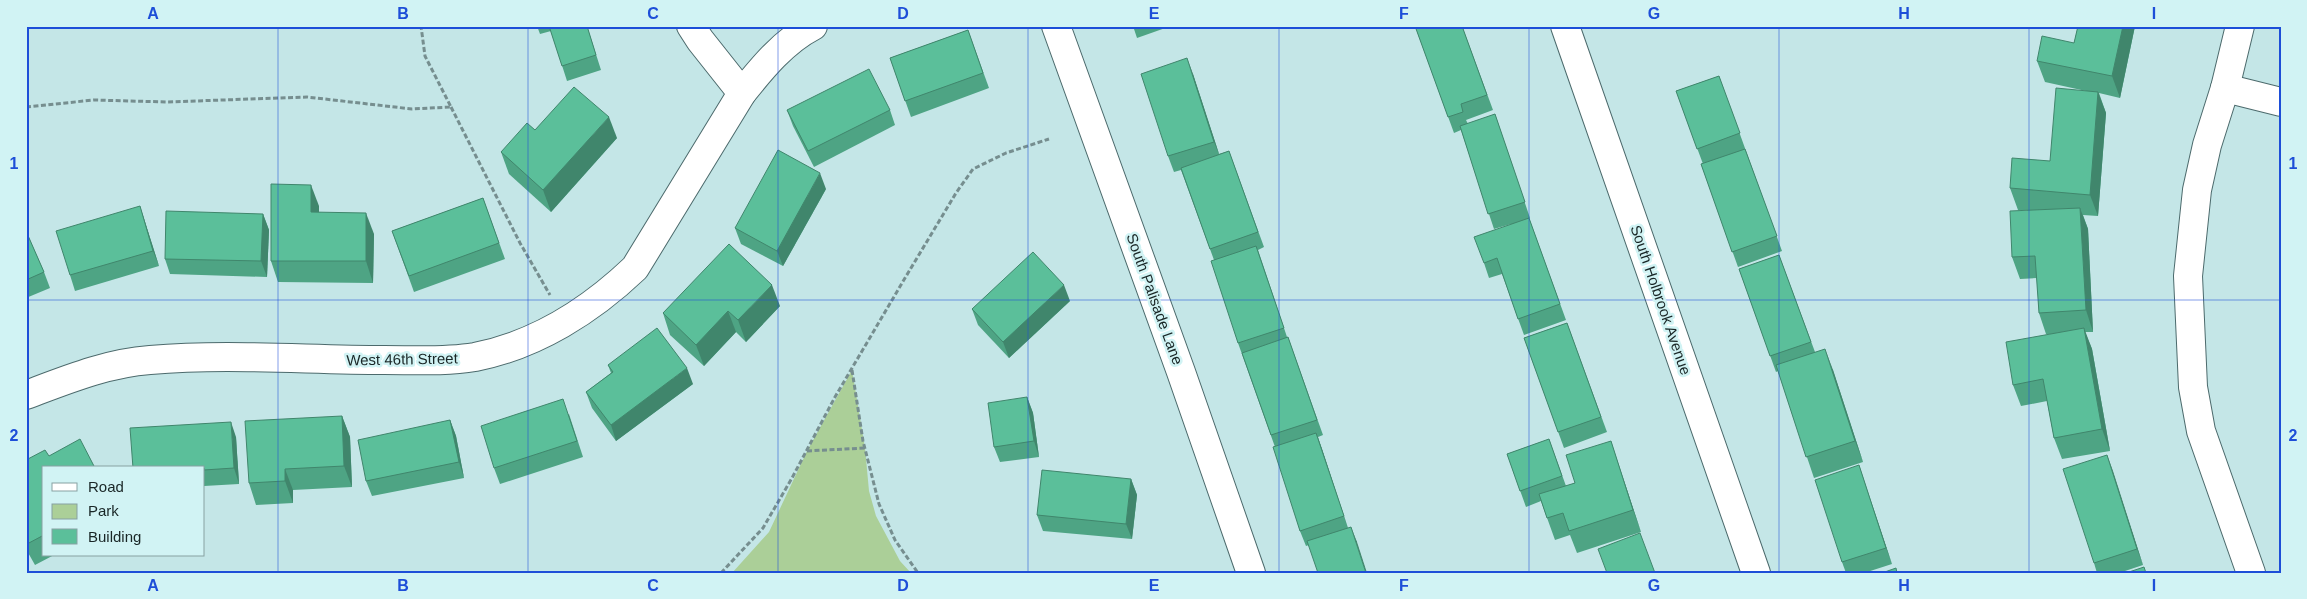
<svg xmlns="http://www.w3.org/2000/svg" width="2307" height="599" font-family="Arial,sans-serif">
	<style>
		.green { fill: #abcf98 }
		.lines { fill: none; stroke-linecap: round; stroke-linejoin: round }
		.minor-casing { stroke: #4c6a6c; stroke-width: 30 }
		.path { stroke: #768e8f; stroke-width: 3; stroke-dasharray: 5 2.5; stroke-linecap: butt }
		.minor { stroke: #fff; stroke-width: 28 }
		.wall { fill: #4ea484 }
		.shaded-wall { fill: #40866c }
		.building { fill: #5bbf9a; stroke: #40866c }
		.grid { fill: none; stroke: #1d4ed8; stroke-width: 1; stroke-opacity: 0.55 }
		.labels { text-anchor: middle; dominant-baseline: central; stroke-width: 5; stroke-linejoin: round; paint-order: stroke }
		.street-label { font-size: 15px; fill: #192626; stroke: #d1f3f4 }
		.neatline { fill: none; stroke: #1d4ed8; stroke-width: 2 }
		.grid-label { font-size: 16px; text-anchor: middle; font-weight: bold; fill: #1d4ed8 }
	</style>
	<rect width="100%" height="100%" fill="#c4e6e7"/>
	<path class="green" d="M 852,370 L 865,448 L 869,491 L 876,516 L 900,561 L 911,573 L 732,573 L 769,532 L 807,451 Z"/>
	<g class="lines">
		<defs>
			<g id="minor">
				<path d="M 691,26 L 700,40 L 742,93"/>
				<path d="M 1056,26 L 1181,372 L 1251,573"/>
				<path d="M 1565,26 L 1756,573"/>
				<path d="M 2240,26 L 2225,88 L 2207,145 L 2197,190 L 2188,276 L 2193,387 L 2201,431 L 2251,573"/>
				<path d="M 2225,88 L 2281,102"/>
				<path d="M 26,395 C 66,380 107,363 150,360 C 227,353 306,360 384,360 C 414,360 445,362 475,357 C 536,345 591,310 635,268 L 742,93 C 762,68 784,41 813,26"/>
			</g>
		</defs>
		<use href="#minor" class="minor-casing"/>
		<g class="path">
			<path d="M 26,107 L 94,100 L 167,102 L 307,97 L 412,109 L 451,107 L 425,56 L 421,26"/>
			<path d="M 451,107 L 520,243 L 550,295"/>
			<path d="M 852,370 L 863,441 L 879,504 L 895,540 L 918,573"/>
			<path d="M 807,451 L 865,448"/>
			<path d="M 721,573 L 763,528 L 792,478 L 835,397 L 905,278 L 956,193 L 973,169 L 1006,153 L 1049,139"/>
		</g>
		<use href="#minor" class="minor"/>
	</g>
	<g class="wall">
		<path d="M 537,26 L 587,26 L 601,70 L 567,81 L 551,31 L 540,34 Z"/>
		<path d="M 1133,26 L 1171,26 L 1137,38 Z"/>
		<path d="M 1415,26 L 1462,26 L 1493,110 L 1466,120 L 1468,124 L 1495,114 L 1530,218 L 1529,218 L 1566,320 L 1524,335 L 1502,274 L 1489,278 L 1484,263 L 1511,224 L 1494,229 L 1461,130 L 1454,133 Z"/>
		<path d="M 2078,26 L 2135,26 L 2120,98 L 2099,93 L 2106,113 L 2098,216 L 2083,215 L 2088,229 L 2093,332 L 2085,332 L 2092,349 L 2110,451 L 2062,459 L 2054,438 L 2047,401 L 2021,406 L 2013,385 L 2052,334 L 2046,334 L 2039,313 L 2037,278 L 2020,279 L 2012,257 L 2027,210 L 2018,210 L 2010,188 L 2050,161 L 2086,91 L 2045,82 L 2037,61 L 2074,43 Z"/>
		<path d="M 968,30 L 989,88 L 911,117 L 890,58 Z"/>
		<path d="M 1193,74 L 1219,154 L 1229,151 L 1264,247 L 1258,250 L 1287,337 L 1288,337 L 1323,435 L 1318,437 L 1348,528 L 1357,542 L 1309,545 L 1306,546 L 1300,531 L 1275,447 L 1238,343 L 1214,260 L 1181,170 L 1174,172 L 1168,156 Z"/>
		<path d="M 1719,76 L 1782,251 L 1738,267 L 1701,164 L 1703,164 L 1676,91 Z"/>
		<path d="M 787,110 L 890,110 L 895,125 L 814,167 L 793,126 Z"/>
		<path d="M 535,130 L 617,138 L 551,212 L 509,174 L 501,152 Z"/>
		<path d="M 826,189 L 783,266 L 741,244 L 735,228 Z"/>
		<path d="M 483,198 L 505,259 L 414,292 L 392,231 Z"/>
		<path d="M 140,206 L 159,266 L 75,291 L 70,275 Z"/>
		<path d="M 319,206 L 319,212 L 374,234 L 373,283 L 278,282 L 271,261 Z"/>
		<path d="M 263,214 L 269,230 L 267,277 L 170,274 L 165,259 Z"/>
		<path d="M 26,231 L 44,272 L 50,288 L 26,298 Z"/>
		<path d="M 1779,255 L 1815,352 L 1833,370 L 1863,462 L 1814,478 L 1778,371 L 1776,372 L 1739,269 Z"/>
		<path d="M 1070,301 L 1009,358 L 978,325 L 972,309 Z"/>
		<path d="M 780,306 L 746,342 L 736,332 L 704,366 L 670,335 L 663,313 Z"/>
		<path d="M 1567,323 L 1607,432 L 1564,448 L 1524,338 Z"/>
		<path d="M 608,365 L 693,384 L 616,441 L 592,408 L 586,392 L 611,373 Z"/>
		<path d="M 1027,397 L 1033,413 L 1039,457 L 1000,462 L 994,447 Z"/>
		<path d="M 569,414 L 583,457 L 500,484 L 494,468 Z"/>
		<path d="M 342,416 L 350,437 L 352,487 L 293,490 L 293,503 L 256,505 L 249,483 Z"/>
		<path d="M 450,420 L 456,436 L 464,478 L 372,496 L 366,481 Z"/>
		<path d="M 236,437 L 239,484 L 204,486 L 204,468 Z"/>
		<path d="M 1549,439 L 1566,486 L 1575,483 L 1611,441 L 1641,532 L 1577,553 L 1570,535 L 1555,540 L 1541,501 L 1526,507 L 1507,454 Z"/>
		<path d="M 2107,455 L 2143,565 L 2119,573 L 2097,573 L 2094,563 Z"/>
		<path d="M 26,460 L 44,468 L 44,555 L 54,555 L 35,565 L 26,549 Z"/>
		<path d="M 1859,465 L 1892,564 L 1864,573 L 1846,573 L 1842,562 Z"/>
		<path d="M 1131,479 L 1137,495 L 1132,539 L 1043,531 L 1037,515 Z"/>
	</g>
	<g class="shaded-wall">
		<path d="M 2123,26 L 2135,26 L 2120,98 L 2112,76 Z"/>
		<path d="M 1187,58 L 1193,74 L 1220,157 L 1214,142 Z"/>
		<path d="M 2098,92 L 2106,113 L 2098,216 L 2090,195 Z"/>
		<path d="M 609,117 L 617,138 L 551,212 L 543,190 Z"/>
		<path d="M 820,173 L 826,189 L 783,266 L 777,251 Z"/>
		<path d="M 311,185 L 319,206 L 319,233 L 311,212 Z"/>
		<path d="M 140,206 L 145,222 L 159,266 L 153,251 Z"/>
		<path d="M 2080,208 L 2088,229 L 2093,332 L 2086,310 Z"/>
		<path d="M 366,213 L 374,234 L 373,283 L 366,261 Z"/>
		<path d="M 263,214 L 269,230 L 267,277 L 261,261 Z"/>
		<path d="M 772,285 L 780,306 L 746,342 L 738,320 Z"/>
		<path d="M 1064,285 L 1070,301 L 1009,358 L 1003,342 Z"/>
		<path d="M 728,311 L 736,332 L 704,366 L 696,345 Z"/>
		<path d="M 2084,328 L 2092,349 L 2110,451 L 2102,429 Z"/>
		<path d="M 1825,349 L 1833,370 L 1863,462 L 1855,441 Z"/>
		<path d="M 687,368 L 693,384 L 616,441 L 611,425 Z"/>
		<path d="M 1027,397 L 1033,413 L 1039,457 L 1034,441 Z"/>
		<path d="M 342,416 L 350,437 L 352,487 L 344,466 Z"/>
		<path d="M 450,420 L 456,436 L 464,478 L 459,462 Z"/>
		<path d="M 231,422 L 236,437 L 239,484 L 234,468 Z"/>
		<path d="M 1316,433 L 1322,449 L 1349,532 L 1344,516 Z"/>
		<path d="M 1611,441 L 1618,463 L 1641,532 L 1633,510 Z"/>
		<path d="M 2107,455 L 2113,471 L 2143,565 L 2137,549 Z"/>
		<path d="M 1859,465 L 1864,481 L 1892,564 L 1886,548 Z"/>
		<path d="M 285,469 L 293,490 L 293,503 L 285,481 Z"/>
		<path d="M 1131,479 L 1137,495 L 1132,539 L 1126,524 Z"/>
		<path d="M 1351,527 L 1357,542 L 1367,573 L 1366,573 Z"/>
	</g>
	<g class="building">
		<path d="M 549,26 L 587,26 L 596,55 L 562,66 Z"/>
		<path d="M 1415,26 L 1462,26 L 1487,95 L 1461,104 L 1463,112 L 1448,117 Z"/>
		<path d="M 2078,26 L 2123,26 L 2112,76 L 2037,61 L 2042,36 L 2074,43 Z"/>
		<path d="M 968,30 L 983,73 L 905,101 L 890,58 Z"/>
		<path d="M 1187,58 L 1214,142 L 1168,156 L 1141,74 Z"/>
		<path d="M 869,69 L 890,110 L 808,151 L 787,110 Z"/>
		<path d="M 1719,76 L 1740,133 L 1697,149 L 1676,91 Z"/>
		<path d="M 574,87 L 609,117 L 543,190 L 501,152 L 527,123 L 535,130 Z"/>
		<path d="M 2056,88 L 2098,92 L 2090,195 L 2010,188 L 2012,158 L 2050,161 Z"/>
		<path d="M 1495,114 L 1525,202 L 1488,214 L 1460,126 Z"/>
		<path d="M 1745,149 L 1777,236 L 1732,252 L 1701,164 Z"/>
		<path d="M 778,150 L 820,173 L 777,251 L 735,228 Z"/>
		<path d="M 1229,151 L 1258,232 L 1210,249 L 1181,168 Z"/>
		<path d="M 271,184 L 311,185 L 311,212 L 366,213 L 366,261 L 271,261 Z"/>
		<path d="M 483,198 L 499,243 L 409,276 L 392,231 Z"/>
		<path d="M 140,206 L 153,251 L 70,275 L 56,231 Z"/>
		<path d="M 2080,208 L 2086,310 L 2039,313 L 2035,256 L 2012,257 L 2010,211 Z"/>
		<path d="M 166,211 L 263,214 L 261,261 L 165,259 Z"/>
		<path d="M 1529,218 L 1560,304 L 1518,319 L 1497,258 L 1484,263 L 1474,237 Z"/>
		<path d="M 26,231 L 44,272 L 26,280 Z"/>
		<path d="M 729,244 L 772,285 L 738,320 L 728,311 L 696,345 L 663,313 Z"/>
		<path d="M 1256,246 L 1284,328 L 1238,343 L 1211,261 Z"/>
		<path d="M 1033,252 L 1064,285 L 1003,342 L 972,309 Z"/>
		<path d="M 1779,255 L 1811,342 L 1770,356 L 1739,269 Z"/>
		<path d="M 1567,323 L 1601,417 L 1558,432 L 1524,338 Z"/>
		<path d="M 657,328 L 687,368 L 611,425 L 586,392 L 613,372 L 608,365 Z"/>
		<path d="M 2084,328 L 2102,429 L 2054,438 L 2043,379 L 2013,385 L 2006,342 Z"/>
		<path d="M 1288,337 L 1317,420 L 1271,435 L 1242,353 Z"/>
		<path d="M 1825,349 L 1855,441 L 1806,457 L 1776,365 Z"/>
		<path d="M 1027,397 L 1034,441 L 994,447 L 988,403 Z"/>
		<path d="M 563,399 L 577,441 L 494,468 L 481,426 Z"/>
		<path d="M 342,416 L 344,466 L 285,469 L 285,481 L 249,483 L 245,421 Z"/>
		<path d="M 450,420 L 459,462 L 366,481 L 358,440 Z"/>
		<path d="M 231,422 L 234,468 L 204,470 L 204,468 L 133,468 L 130,428 Z"/>
		<path d="M 1316,433 L 1344,516 L 1300,531 L 1273,447 Z"/>
		<path d="M 80,439 L 95,468 L 44,468 L 44,535 L 27,544 L 26,542 L 26,460 L 45,450 L 49,456 Z"/>
		<path d="M 1549,439 L 1562,476 L 1520,491 L 1507,454 Z"/>
		<path d="M 1611,441 L 1633,510 L 1569,531 L 1563,513 L 1547,518 L 1539,494 L 1575,483 L 1566,455 Z"/>
		<path d="M 2107,455 L 2137,549 L 2094,563 L 2063,469 Z"/>
		<path d="M 1859,465 L 1886,548 L 1842,562 L 1815,480 Z"/>
		<path d="M 1042,470 L 1131,479 L 1126,524 L 1037,515 Z"/>
		<path d="M 1351,527 L 1366,573 L 1318,573 L 1307,541 Z"/>
		<path d="M 1640,533 L 1655,573 L 1607,573 L 1598,549 Z"/>
		<path d="M 2144,567 L 2146,573 L 2126,573 Z"/>
		<path d="M 1896,568 L 1897,573 L 1882,573 Z"/>
	</g>
	<path class="grid" d="M 278,26 L 278,573M 528,26 L 528,573M 778,26 L 778,573M 1028,26 L 1028,573M 1279,26 L 1279,573M 1529,26 L 1529,573M 1779,26 L 1779,573M 2029,26 L 2029,573M 26,300 L 2281,300"/>
	<g class="labels">
		<g class="street-label">
			<text transform="translate(1155 299) rotate(70)">South Palisade Lane</text>
			<text transform="translate(1661 300) rotate(71)">South Holbrook Avenue</text>
			<text transform="translate(402 359) rotate(-1)">West 46th Street</text>
		</g>
	</g>
	<rect width="2307" height="599" fill="none" stroke="#d1f3f4" stroke-width="55"/>
	<rect x="42" y="466" width="162" height="90" fill="#d1f3f4" stroke="#87a1a2"/>
	<rect x="52" y="483" width="25" height="8" fill="#ffffff" stroke="#87a1a2"/>
	<text x="88" y="492" font-size="15" fill="#192626">Road</text>
	<rect x="52" y="504" width="25" height="15" fill="#abcf98" stroke="#87a1a2"/>
	<text x="88" y="516" font-size="15" fill="#192626">Park</text>
	<rect x="52" y="529" width="25" height="15" fill="#5bbf9a" stroke="#87a1a2"/>
	<text x="88" y="542" font-size="15" fill="#192626">Building</text>
	<rect x="28" y="28" width="2252" height="544" class="neatline"/>
	<g class="grid-label">
		<text x="153" y="19">A</text>
		<text x="403" y="19">B</text>
		<text x="653" y="19">C</text>
		<text x="903" y="19">D</text>
		<text x="1154" y="19">E</text>
		<text x="1404" y="19">F</text>
		<text x="1654" y="19">G</text>
		<text x="1904" y="19">H</text>
		<text x="2154" y="19">I</text>
		<text x="14" y="169">1</text>
		<text x="2293" y="169">1</text>
		<text x="14" y="441">2</text>
		<text x="2293" y="441">2</text>
		<text x="153" y="591">A</text>
		<text x="403" y="591">B</text>
		<text x="653" y="591">C</text>
		<text x="903" y="591">D</text>
		<text x="1154" y="591">E</text>
		<text x="1404" y="591">F</text>
		<text x="1654" y="591">G</text>
		<text x="1904" y="591">H</text>
		<text x="2154" y="591">I</text>
	</g>
</svg>
